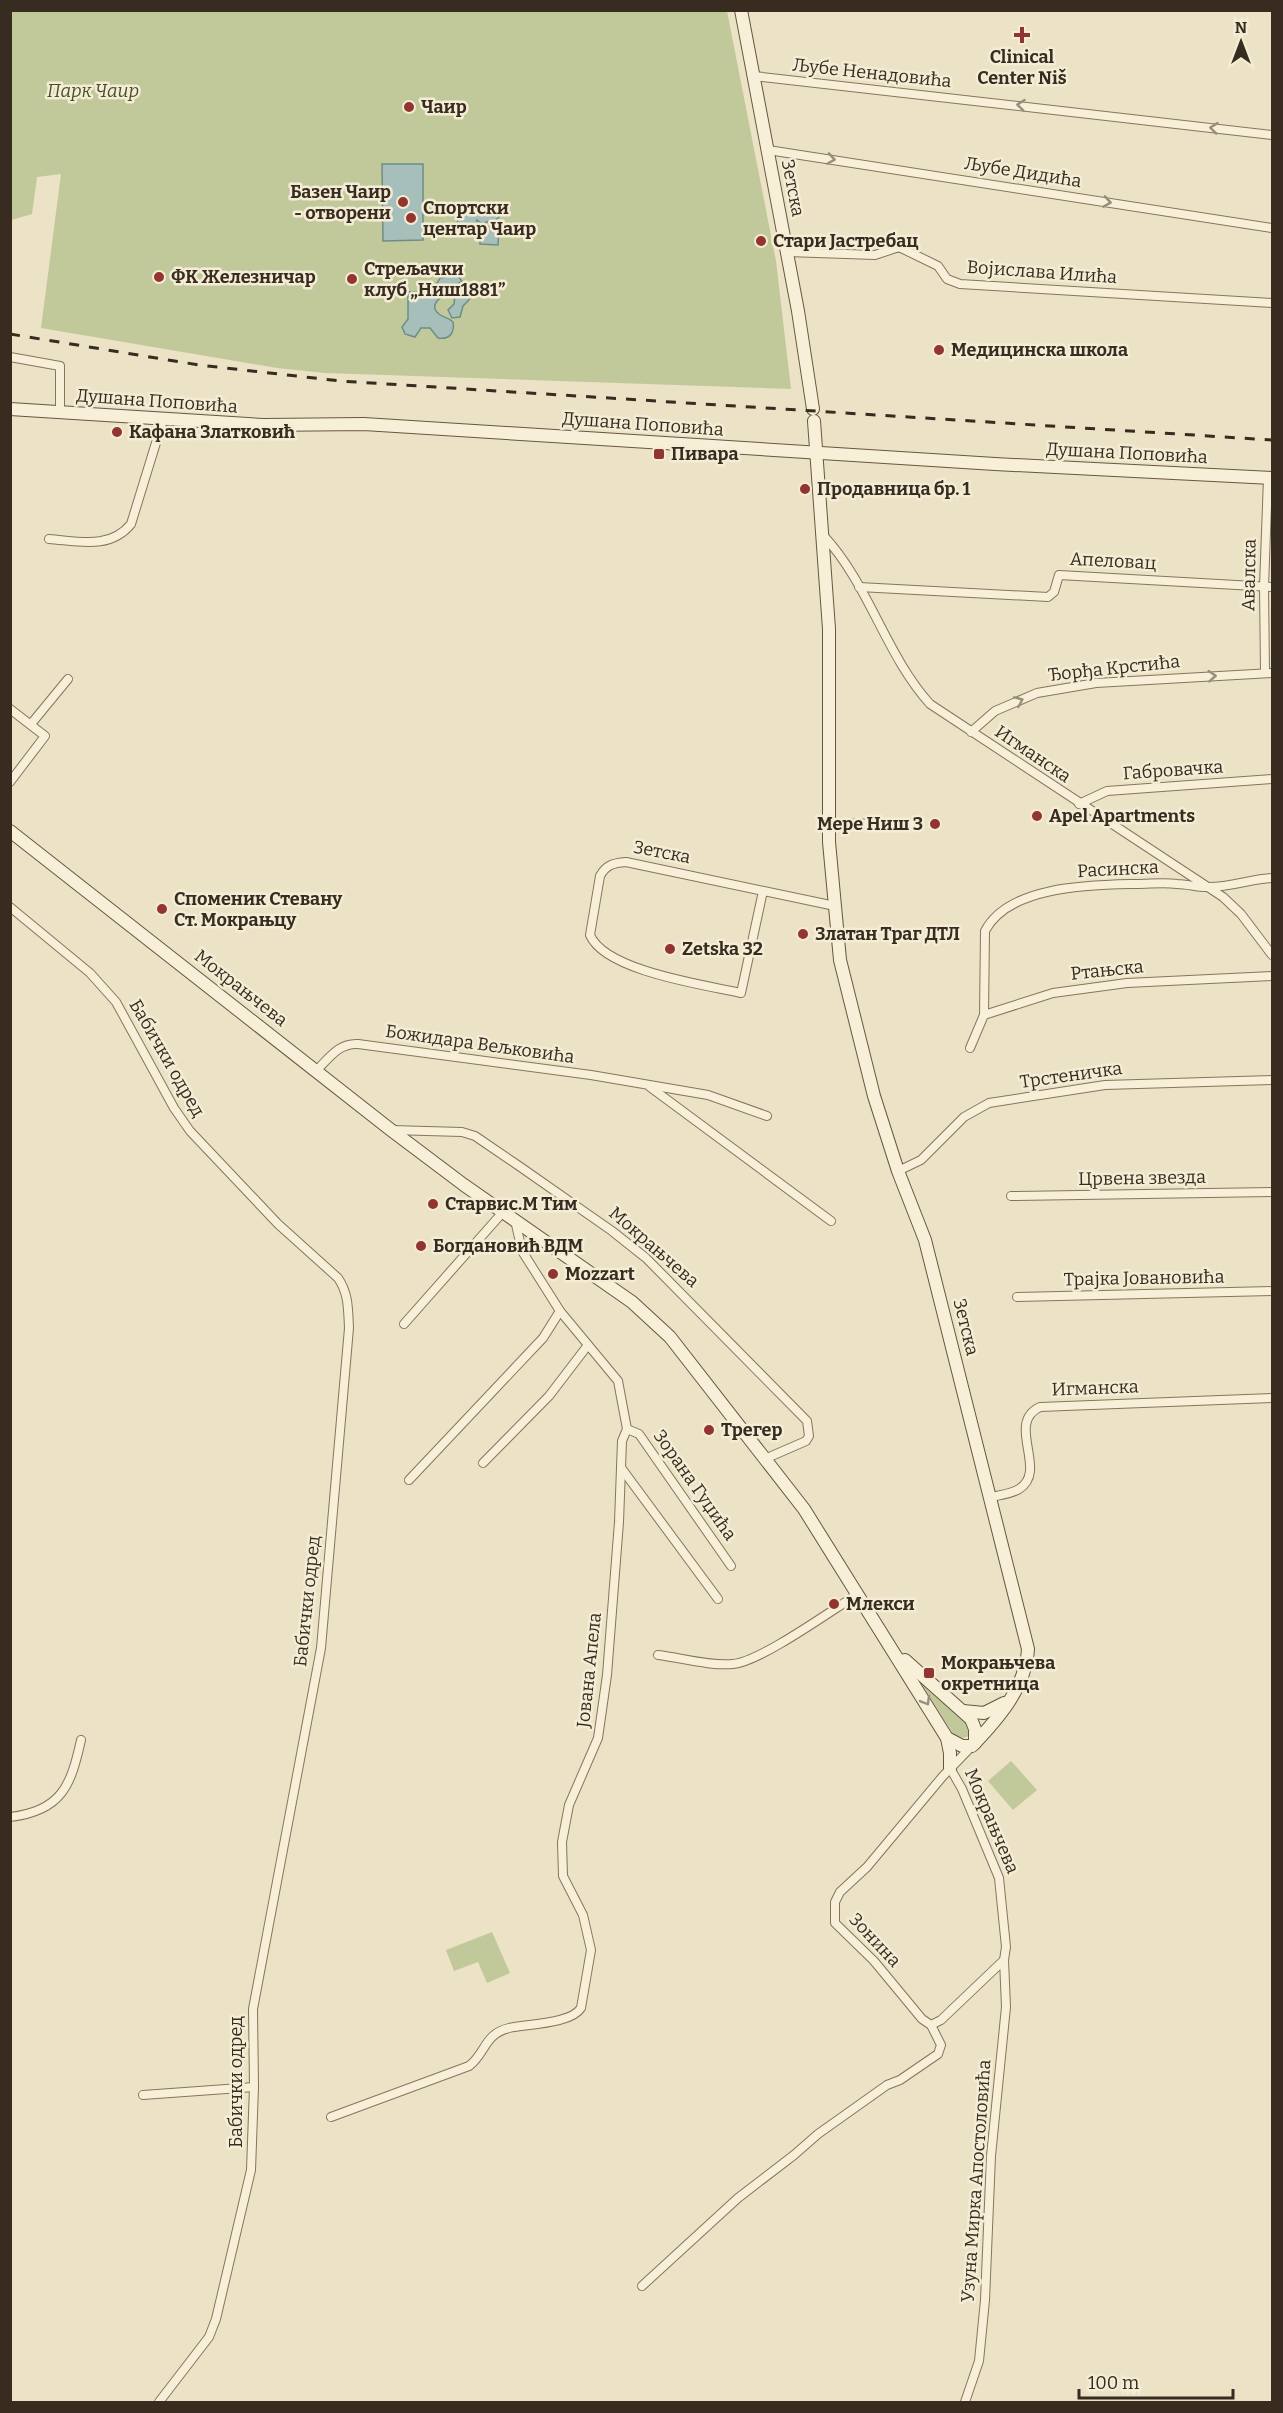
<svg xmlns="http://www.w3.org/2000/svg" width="1283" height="2413" font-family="Bitter,serif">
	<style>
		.green { fill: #c1c99a }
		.water { fill: #a7bfba; stroke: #6e8d87; stroke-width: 1.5 }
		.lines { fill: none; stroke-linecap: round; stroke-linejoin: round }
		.street-casing { stroke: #86755c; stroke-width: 10 }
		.secondary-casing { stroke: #685640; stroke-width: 14 }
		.street { stroke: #f7efd8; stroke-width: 8 }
		.secondary { stroke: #f7efd8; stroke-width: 12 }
		.rail { stroke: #372c1f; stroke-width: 3; stroke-dasharray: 10 10; stroke-linecap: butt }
		.oneway { stroke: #978e7c }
		.poi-dot { fill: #923430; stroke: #f4ecd5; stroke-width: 2 }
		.labels { text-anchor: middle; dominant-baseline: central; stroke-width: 5; stroke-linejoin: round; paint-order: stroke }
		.poi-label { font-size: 18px; font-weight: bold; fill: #372c1f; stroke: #f4ecd5; text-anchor: start }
		.street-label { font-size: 18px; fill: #372c1f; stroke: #f4ecd5 }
		.park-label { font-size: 18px; font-style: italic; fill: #455227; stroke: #f4ecd5 }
	</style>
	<rect width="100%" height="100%" fill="#ece2c6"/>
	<g class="green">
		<path d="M 11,11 L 727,11 L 776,261 L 791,389 L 325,373 L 277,368 L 41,328 L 61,174 L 37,177 L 32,214 L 11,220 Z"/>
		<path d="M 921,1683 L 943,1699 L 970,1726 L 969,1736 L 963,1738 L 954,1735 Z"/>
		<path d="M 1011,1761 L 1037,1790 L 1013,1810 L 988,1781 Z"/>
		<path d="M 492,1932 L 510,1973 L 487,1983 L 478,1962 L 454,1971 L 446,1950 Z"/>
	</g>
	<g class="water">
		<path d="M 382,164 L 423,164 L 423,240 L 383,241 Z"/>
		<path d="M 481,207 L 498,212 L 499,217 L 494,222 L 489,221 L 482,224 L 477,220 L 477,226 L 499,227 L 498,245 L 480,244 L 480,236 L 457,235 L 458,210 L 477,211 Z"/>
		<path d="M 454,271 L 462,281 L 453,287 L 451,293 C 443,294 427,305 439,314 C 444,318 448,317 453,322 C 455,333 449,340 438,338 L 430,328 L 421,328 L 415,337 L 405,334 L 402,327 L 408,319 L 408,292 C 422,292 434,292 440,278 L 445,277 Z"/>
		<path d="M 463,289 L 469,295 L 469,300 L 463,306 L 460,317 L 452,318 L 448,310 L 454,304 L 455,294 Z"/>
	</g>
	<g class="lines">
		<defs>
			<g id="street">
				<path d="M 754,76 L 1272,135"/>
				<path d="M 768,150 L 1272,228"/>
				<path d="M 787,252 L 875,255 L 899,247 L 938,266 L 947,279 L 960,284 L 1272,303"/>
				<path d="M 10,357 L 60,366 L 60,412"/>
				<path d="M 823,535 C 869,584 885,654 930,704 L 1223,897 L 1241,914 L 1272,955"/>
				<path d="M 49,539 C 78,541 110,550 131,524 L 163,420"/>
				<path d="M 859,587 L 1048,597 L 1054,592 L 1059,575 L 1272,587"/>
				<path d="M 1265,672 L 1264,587 L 1268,478"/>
				<path d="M 10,709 L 45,736 L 10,782"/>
				<path d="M 31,724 L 68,679"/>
				<path d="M 971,732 L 995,711 L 1037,693 L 1096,683 L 1272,673"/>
				<path d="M 1079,804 L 1107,791 L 1272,779"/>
				<path d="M 829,824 L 913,823"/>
				<path d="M 763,891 L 741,993 C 705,985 605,971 590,935 L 600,876 C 606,865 613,863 626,862 L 835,906"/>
				<path d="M 10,907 L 90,973 L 116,1002 L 174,1108 L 190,1131 L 278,1224 L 338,1278 C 349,1294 348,1310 349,1328 L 321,1648 L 253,2009 L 254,2087 L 251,2170 L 216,2319 L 209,2337 L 159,2402"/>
				<path d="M 984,1015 L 985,931 C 1009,885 1092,885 1136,884 C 1150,884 1164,882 1177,884 C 1188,884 1199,888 1209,887 C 1231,887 1251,879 1272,878"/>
				<path d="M 970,1048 L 984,1015 L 1053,993 L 1127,983 L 1272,976"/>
				<path d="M 317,1070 C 330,1057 339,1043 358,1044 L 591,1075 L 708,1095 L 767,1116"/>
				<path d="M 650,1087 L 831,1221"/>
				<path d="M 391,1130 L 462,1132 L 475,1136 L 519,1166 L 612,1231 L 646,1258 L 807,1421 L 809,1436 L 806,1441 L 767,1458"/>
				<path d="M 898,1171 L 921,1160 L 964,1117 L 989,1103 L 1105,1085 L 1272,1080"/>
				<path d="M 1011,1196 L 1272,1192"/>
				<path d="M 1017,1297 L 1272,1291"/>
				<path d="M 404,1324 L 503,1212"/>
				<path d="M 627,1429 L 639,1434 L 731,1566"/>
				<path d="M 483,1463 L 549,1396 L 588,1345"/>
				<path d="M 622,1469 L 718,1599"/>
				<path d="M 409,1480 L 543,1338 L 560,1311"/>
				<path d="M 991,1497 C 1000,1495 1011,1494 1019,1489 C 1049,1471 1005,1423 1040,1407 L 1272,1398"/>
				<path d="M 658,1655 C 682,1658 709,1666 733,1664 C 760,1662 832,1610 858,1594"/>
				<path d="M 972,1746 L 943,1776 L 867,1867 L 840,1892 L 835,1902 L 835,1923 L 874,1961 L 922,2019 L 931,2025 L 941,2020 L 1004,1960"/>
				<path d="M 950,1768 L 962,1789 L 999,1878 L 1006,1947 L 1004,1960 L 1006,2007 L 991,2156 L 985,2300 L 979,2361 L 965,2402"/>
				<path d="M 10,1817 C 62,1811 71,1785 81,1740"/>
				<path d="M 143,2095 L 254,2087"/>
				<path d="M 331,2117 L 469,2066 C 486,2053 484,2034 509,2028 C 527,2024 571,2024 581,2008 L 591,1950 L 583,1915 L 563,1876 L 562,1842 L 569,1805 L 598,1738 L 607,1675 L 619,1522 L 622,1441 L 627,1429 L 618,1381 L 560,1311 L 522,1251 L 515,1220"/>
				<path d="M 642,2286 L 738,2198 L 794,2155 L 818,2134 L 887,2085 L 900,2080 L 938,2054 L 941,2045 L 931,2025"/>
			</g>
			<g id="secondary">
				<path d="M 741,10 L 798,311 L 813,409"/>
				<path d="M 10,409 L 263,425 L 364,424 L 995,464 L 1272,478"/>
				<path d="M 10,831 L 391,1130 L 464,1185 L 632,1302 L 670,1337 L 804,1509 L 947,1738 L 962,1746 L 972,1746 C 998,1719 1026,1687 1028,1649 L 925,1240 L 898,1171 L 874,1096 L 840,960 L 829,842 L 829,629 L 814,421"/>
				<path d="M 905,1660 L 971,1719 L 975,1729 L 975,1743"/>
				<path d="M 963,1711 L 984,1713 L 1004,1703"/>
				<path d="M 947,1738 L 950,1753 L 950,1768"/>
			</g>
		</defs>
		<use href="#street" class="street-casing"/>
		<use href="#secondary" class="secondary-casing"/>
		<use href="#street" class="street"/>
		<use href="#secondary" class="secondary"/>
		<path class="rail" d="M 10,334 L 199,365 L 340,381 L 1272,440"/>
	</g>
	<defs><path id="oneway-chevron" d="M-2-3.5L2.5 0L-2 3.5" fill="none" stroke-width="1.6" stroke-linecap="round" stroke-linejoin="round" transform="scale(1.5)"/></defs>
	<g class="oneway">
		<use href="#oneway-chevron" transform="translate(1021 105) rotate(-174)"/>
		<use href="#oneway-chevron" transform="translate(1214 128) rotate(-173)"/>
		<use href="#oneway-chevron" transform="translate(831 159) rotate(9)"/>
		<use href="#oneway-chevron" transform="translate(1107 202) rotate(9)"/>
		<use href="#oneway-chevron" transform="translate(1212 676) rotate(-4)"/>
		<use href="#oneway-chevron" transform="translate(1019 701) rotate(-23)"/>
		<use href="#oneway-chevron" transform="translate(926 1701) rotate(60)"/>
	</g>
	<g class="poi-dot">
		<path d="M1019 26h6v6h6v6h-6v6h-6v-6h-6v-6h6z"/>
		<circle cx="409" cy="107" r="6"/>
		<circle cx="403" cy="202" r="6"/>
		<circle cx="411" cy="218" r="6"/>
		<circle cx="761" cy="241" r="6"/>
		<circle cx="159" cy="277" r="6"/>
		<circle cx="352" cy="279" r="6"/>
		<circle cx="939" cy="350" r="6"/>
		<circle cx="117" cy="432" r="6"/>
		<rect x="653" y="448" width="12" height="12" rx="3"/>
		<circle cx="805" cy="489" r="6"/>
		<circle cx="1037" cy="816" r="6"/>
		<circle cx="935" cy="824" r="6"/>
		<circle cx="162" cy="909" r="6"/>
		<circle cx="803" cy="934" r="6"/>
		<circle cx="670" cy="949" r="6"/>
		<circle cx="433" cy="1204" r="6"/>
		<circle cx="421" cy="1246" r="6"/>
		<circle cx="553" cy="1274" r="6"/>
		<circle cx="709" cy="1430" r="6"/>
		<circle cx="834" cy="1604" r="6"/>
		<rect x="923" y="1667" width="12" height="12" rx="3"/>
	</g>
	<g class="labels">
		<g class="poi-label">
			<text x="1022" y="57" text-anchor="middle">Clinical<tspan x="1022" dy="21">Center Niš</tspan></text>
			<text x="421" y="107">Чаир</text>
			<text x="391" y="192" text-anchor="end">Базен Чаир<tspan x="391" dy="21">- отворени</tspan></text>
			<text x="423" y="208">Спортски<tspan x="423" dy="21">центар Чаир</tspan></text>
			<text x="773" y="241">Стари Јастребац</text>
			<text x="364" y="269">Стрељачки<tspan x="364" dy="21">клуб „Ниш1881”</tspan></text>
			<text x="171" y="277">ФК Железничар</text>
			<text x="951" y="350">Медицинска школа</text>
			<text x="129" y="432">Кафана Златковић</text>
			<text x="671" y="454">Пивара</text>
			<text x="817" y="489">Продавница бр. 1</text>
			<text x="1049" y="816">Apel Apartments</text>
			<text x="923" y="824" text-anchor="end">Мере Ниш 3</text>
			<text x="174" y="899">Споменик Стевану<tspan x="174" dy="21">Ст. Мокрањцу</tspan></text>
			<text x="815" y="934">Златан Траг ДТЛ</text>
			<text x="682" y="949">Zetska 32</text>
			<text x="445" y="1204">Старвис.М Тим</text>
			<text x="433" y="1246">Богдановић ВДМ</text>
			<text x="565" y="1274">Mozzart</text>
			<text x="721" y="1430">Трегер</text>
			<text x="846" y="1604">Млекси</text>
			<text x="941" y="1663">Мокрањчева<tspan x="941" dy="21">окретница</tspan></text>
		</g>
		<g class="street-label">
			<text transform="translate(872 73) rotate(6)">Љубе Ненадовића</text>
			<text transform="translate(1023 172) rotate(9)">Љубе Дидића</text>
			<text transform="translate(793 188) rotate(79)">Зетска</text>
			<text transform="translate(1042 272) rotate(4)">Војислава Илића</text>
			<text transform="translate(157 401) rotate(4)">Душана Поповића</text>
			<text transform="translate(643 424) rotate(4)">Душана Поповића</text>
			<text transform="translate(1127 453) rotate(3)">Душана Поповића</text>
			<text transform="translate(1113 561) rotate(3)">Апеловац</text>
			<text transform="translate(1249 575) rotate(-89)">Авалска</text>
			<text transform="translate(1114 668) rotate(-6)">Ђорђа Крстића</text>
			<text transform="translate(1033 754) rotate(34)">Игманска</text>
			<text transform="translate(1173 770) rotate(-4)">Габровачка</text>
			<text transform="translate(662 852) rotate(11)">Зетска</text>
			<text transform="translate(1118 869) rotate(-3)">Расинска</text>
			<text transform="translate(1107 970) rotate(-6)">Ртањска</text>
			<text transform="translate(241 988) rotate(38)">Мокрањчева</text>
			<text transform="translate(480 1044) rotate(8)">Божидара Вељковића</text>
			<text transform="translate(167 1058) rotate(60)">Бабички одред</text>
			<text transform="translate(1071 1075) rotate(-8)">Трстеничка</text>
			<text transform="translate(1142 1178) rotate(-1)">Црвена звезда</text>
			<text transform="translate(654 1247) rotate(41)">Мокрањчева</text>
			<text transform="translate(1144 1278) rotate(-1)">Трајка Јовановића</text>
			<text transform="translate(966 1327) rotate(76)">Зетска</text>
			<text transform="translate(1095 1388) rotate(-2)">Игманска</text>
			<text transform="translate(695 1485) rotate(55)">Зорана Гуџића</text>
			<text transform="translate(307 1601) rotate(-84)">Бабички одред</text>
			<text transform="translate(589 1670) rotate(-84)">Јована Апела</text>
			<text transform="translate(992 1821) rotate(67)">Мокрањчева</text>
			<text transform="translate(875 1940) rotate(47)">Зонина</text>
			<text transform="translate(236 2082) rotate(-90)">Бабички одред</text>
			<text transform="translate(976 2181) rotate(-86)">Узуна Мирка Апостоловића</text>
		</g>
		<g class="park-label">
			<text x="93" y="91">Парк Чаир</text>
		</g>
	</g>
	<rect width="1283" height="2413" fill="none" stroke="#372c1f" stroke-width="24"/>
	<g transform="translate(1241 42)" stroke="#f4ecd5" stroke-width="4.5" paint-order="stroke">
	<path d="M0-4.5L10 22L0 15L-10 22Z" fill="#372c1f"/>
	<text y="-9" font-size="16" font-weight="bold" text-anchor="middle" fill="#372c1f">N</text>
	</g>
	<path d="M1079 2389v9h154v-9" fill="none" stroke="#372c1f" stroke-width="3"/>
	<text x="1088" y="2389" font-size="18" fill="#372c1f" stroke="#f4ecd5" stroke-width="4.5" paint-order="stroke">100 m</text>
</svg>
